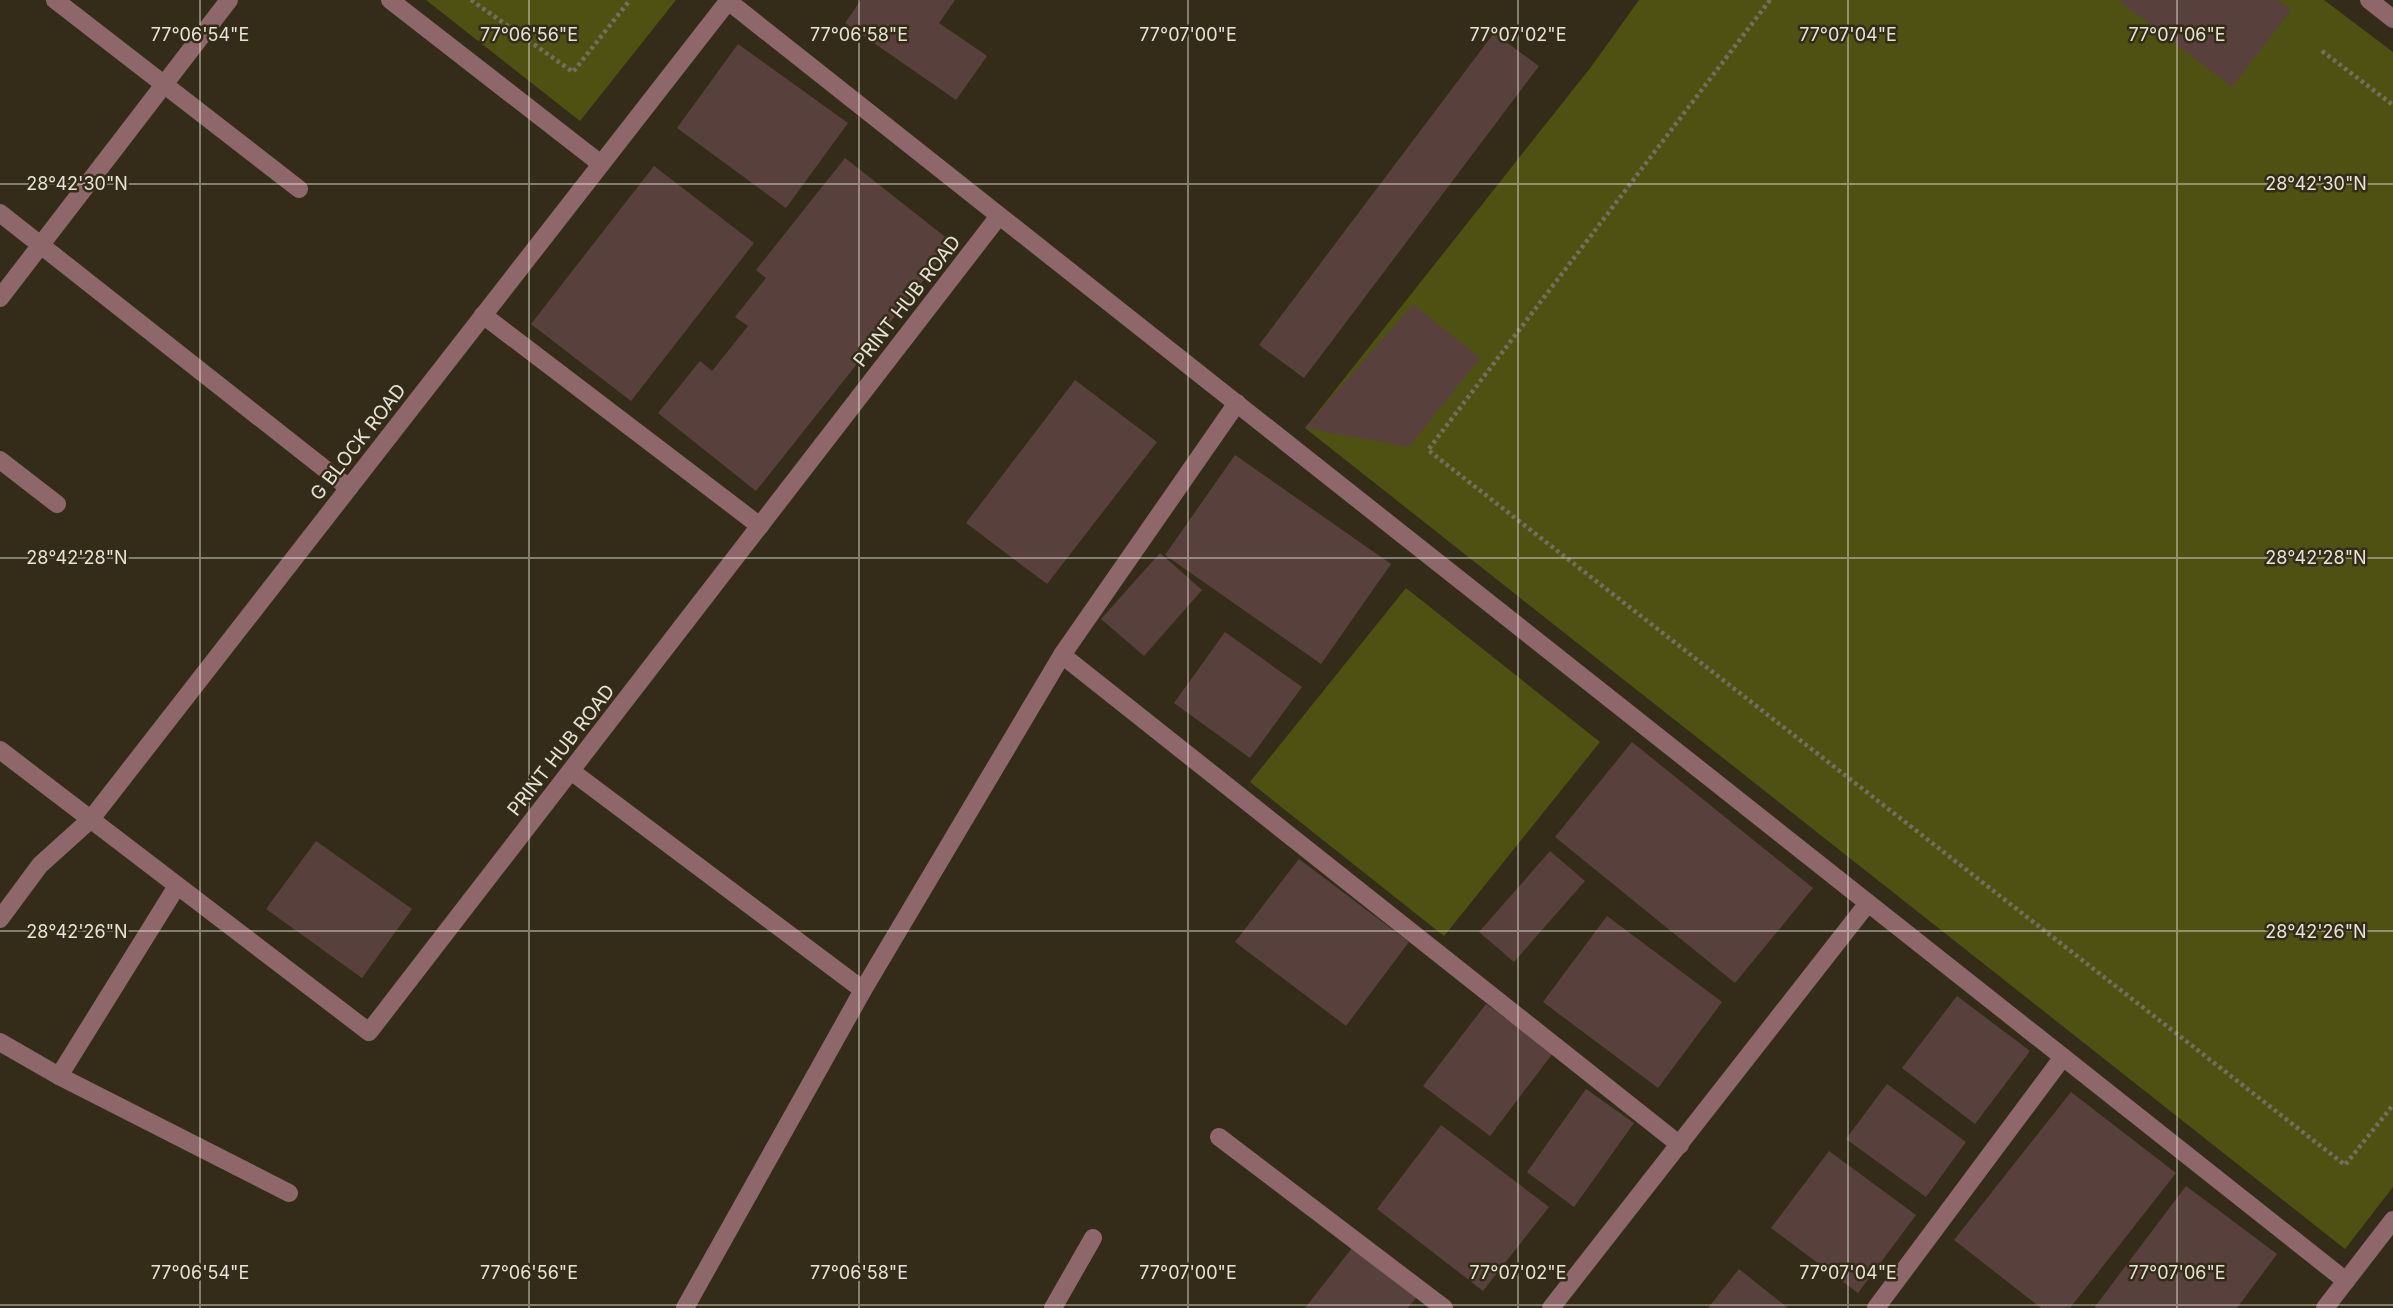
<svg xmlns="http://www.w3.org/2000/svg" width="2393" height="1308" font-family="Inter,sans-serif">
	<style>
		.green { fill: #4e5112 }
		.building { fill: #58413d }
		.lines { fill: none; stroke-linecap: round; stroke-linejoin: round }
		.path { stroke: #746e5d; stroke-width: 4.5; stroke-dasharray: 3.5 3.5; stroke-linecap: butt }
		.minor { stroke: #8d676a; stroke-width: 18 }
		.ticks { fill: none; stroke: #e7e2d6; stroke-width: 2; stroke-opacity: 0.45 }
		.labels { text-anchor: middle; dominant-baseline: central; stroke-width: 5; stroke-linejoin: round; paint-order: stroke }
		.street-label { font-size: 19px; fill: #e7e2d6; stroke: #342c19 }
		.ticks-label { font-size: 18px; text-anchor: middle; fill: #e7e2d6; stroke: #342c19; stroke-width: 5; stroke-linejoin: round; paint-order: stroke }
	</style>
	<rect width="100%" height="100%" fill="#342c19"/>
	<g class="green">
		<path d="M 426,0 L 676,0 L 580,121 Z"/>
		<path d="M 1639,0 L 2324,0 L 2393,52 L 2393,1187 L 2345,1249 L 1305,428 L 1591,67 Z"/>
		<path d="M 1406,588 L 1600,742 L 1444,936 L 1250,782 Z"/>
	</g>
	<g class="building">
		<path d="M 861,0 L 955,0 L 939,23 L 987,56 L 956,100 L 845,23 Z"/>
		<path d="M 2118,0 L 2277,0 L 2291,10 L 2232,87 Z"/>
		<path d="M 1494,33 L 1539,66 L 1304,378 L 1259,345 Z"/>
		<path d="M 738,44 L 848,123 L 786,208 L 677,128 Z"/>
		<path d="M 845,158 L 953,243 L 756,491 L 658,413 L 700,361 L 712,371 L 748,326 L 735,317 L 766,278 L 756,270 Z"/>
		<path d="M 654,166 L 754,243 L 631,401 L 531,324 Z"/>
		<path d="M 1413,304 L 1480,358 L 1409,447 L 1305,428 Z"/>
		<path d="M 1075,380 L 1157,442 L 1047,584 L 966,523 Z"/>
		<path d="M 1235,455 L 1391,564 L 1321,664 L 1165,555 Z"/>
		<path d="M 1160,553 L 1202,590 L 1144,656 L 1101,619 Z"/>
		<path d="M 1225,632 L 1302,687 L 1250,758 L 1174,703 Z"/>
		<path d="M 1632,742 L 1813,888 L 1735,983 L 1555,837 Z"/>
		<path d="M 316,841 L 412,909 L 362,978 L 266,909 Z"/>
		<path d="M 1550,851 L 1585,881 L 1514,962 L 1479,932 Z"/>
		<path d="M 1299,859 L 1409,942 L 1346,1026 L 1235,942 Z"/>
		<path d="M 1607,916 L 1722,1002 L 1658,1088 L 1543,1002 Z"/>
		<path d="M 1957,996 L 2030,1051 L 1975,1124 L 1902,1068 Z"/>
		<path d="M 1486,1004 L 1553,1053 L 1490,1136 L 1423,1086 Z"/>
		<path d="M 1887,1084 L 1966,1142 L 1926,1197 L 1846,1139 Z"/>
		<path d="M 1586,1089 L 1634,1123 L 1574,1207 L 1527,1172 Z"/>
		<path d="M 2071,1092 L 2176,1173 L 2070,1308 L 2041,1308 L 1954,1240 Z"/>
		<path d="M 1441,1125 L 1549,1207 L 1483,1291 L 1377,1209 Z"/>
		<path d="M 1829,1151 L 1916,1215 L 1858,1293 L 1771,1228 Z"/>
		<path d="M 2186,1186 L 2277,1254 L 2237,1308 L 2094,1308 Z"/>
		<path d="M 1352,1248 L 1416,1298 L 1408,1308 L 1305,1308 Z"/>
		<path d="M 1739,1269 L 1788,1308 L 1708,1308 Z"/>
	</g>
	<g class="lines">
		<g class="path">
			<path d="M 471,0 L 573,72 L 630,0"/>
			<path d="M 1770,0 L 1428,450 L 2345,1165 L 2393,1105"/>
			<path d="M 2322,51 L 2393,105"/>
		</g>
		<g class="minor">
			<path d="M 55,0 L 299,189"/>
			<path d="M 390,0 L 601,164"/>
			<path d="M 2369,0 L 2393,19"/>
			<path d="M 728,1 L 2346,1281"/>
			<path d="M 0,213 L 349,488"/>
			<path d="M 0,298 L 229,0"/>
			<path d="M 483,315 L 760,526"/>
			<path d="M 0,460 L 57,504"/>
			<path d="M 1062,655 L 1680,1145"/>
			<path d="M 0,750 L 369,1032 L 999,216"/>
			<path d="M 571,771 L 863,990"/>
			<path d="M 0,919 L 40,865 L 91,819 L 729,0"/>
			<path d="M 0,1042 L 59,1076 L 289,1193"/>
			<path d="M 59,1076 L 177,886"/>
			<path d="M 1219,1137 L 1444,1308"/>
			<path d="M 685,1308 L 863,990 L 1062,655 L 1237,403"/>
			<path d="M 1053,1308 L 1093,1238"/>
			<path d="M 1551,1308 L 1868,903"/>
			<path d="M 1876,1308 L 2063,1057"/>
			<path d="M 2325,1308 L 2393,1220"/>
		</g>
	</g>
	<path class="ticks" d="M 200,0 L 200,1308M 529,0 L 529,1308M 859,0 L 859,1308M 1188,0 L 1188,1308M 1518,0 L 1518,1308M 1848,0 L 1848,1308M 2177,0 L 2177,1308M 0,184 L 2393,184M 0,558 L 2393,558M 0,931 L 2393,931M 0,1305 L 2393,1305"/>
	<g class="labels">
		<g class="street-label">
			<text transform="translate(907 301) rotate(-52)">PRINT HUB ROAD</text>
			<text transform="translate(358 442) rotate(-52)">G BLOCK ROAD</text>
			<text transform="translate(561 750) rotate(-52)">PRINT HUB ROAD</text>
		</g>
	</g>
	<g class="ticks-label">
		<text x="200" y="41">77°06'54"E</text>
		<text x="529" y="41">77°06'56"E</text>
		<text x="859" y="41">77°06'58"E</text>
		<text x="1188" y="41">77°07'00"E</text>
		<text x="1518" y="41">77°07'02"E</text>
		<text x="1848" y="41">77°07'04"E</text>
		<text x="2177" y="41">77°07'06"E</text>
		<text x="77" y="190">28°42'30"N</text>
		<text x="2316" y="190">28°42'30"N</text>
		<text x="77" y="564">28°42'28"N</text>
		<text x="2316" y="564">28°42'28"N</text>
		<text x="77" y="938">28°42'26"N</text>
		<text x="2316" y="938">28°42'26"N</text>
		<text x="200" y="1279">77°06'54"E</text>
		<text x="529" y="1279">77°06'56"E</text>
		<text x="859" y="1279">77°06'58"E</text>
		<text x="1188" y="1279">77°07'00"E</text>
		<text x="1518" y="1279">77°07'02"E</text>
		<text x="1848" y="1279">77°07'04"E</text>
		<text x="2177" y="1279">77°07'06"E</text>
	</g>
</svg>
